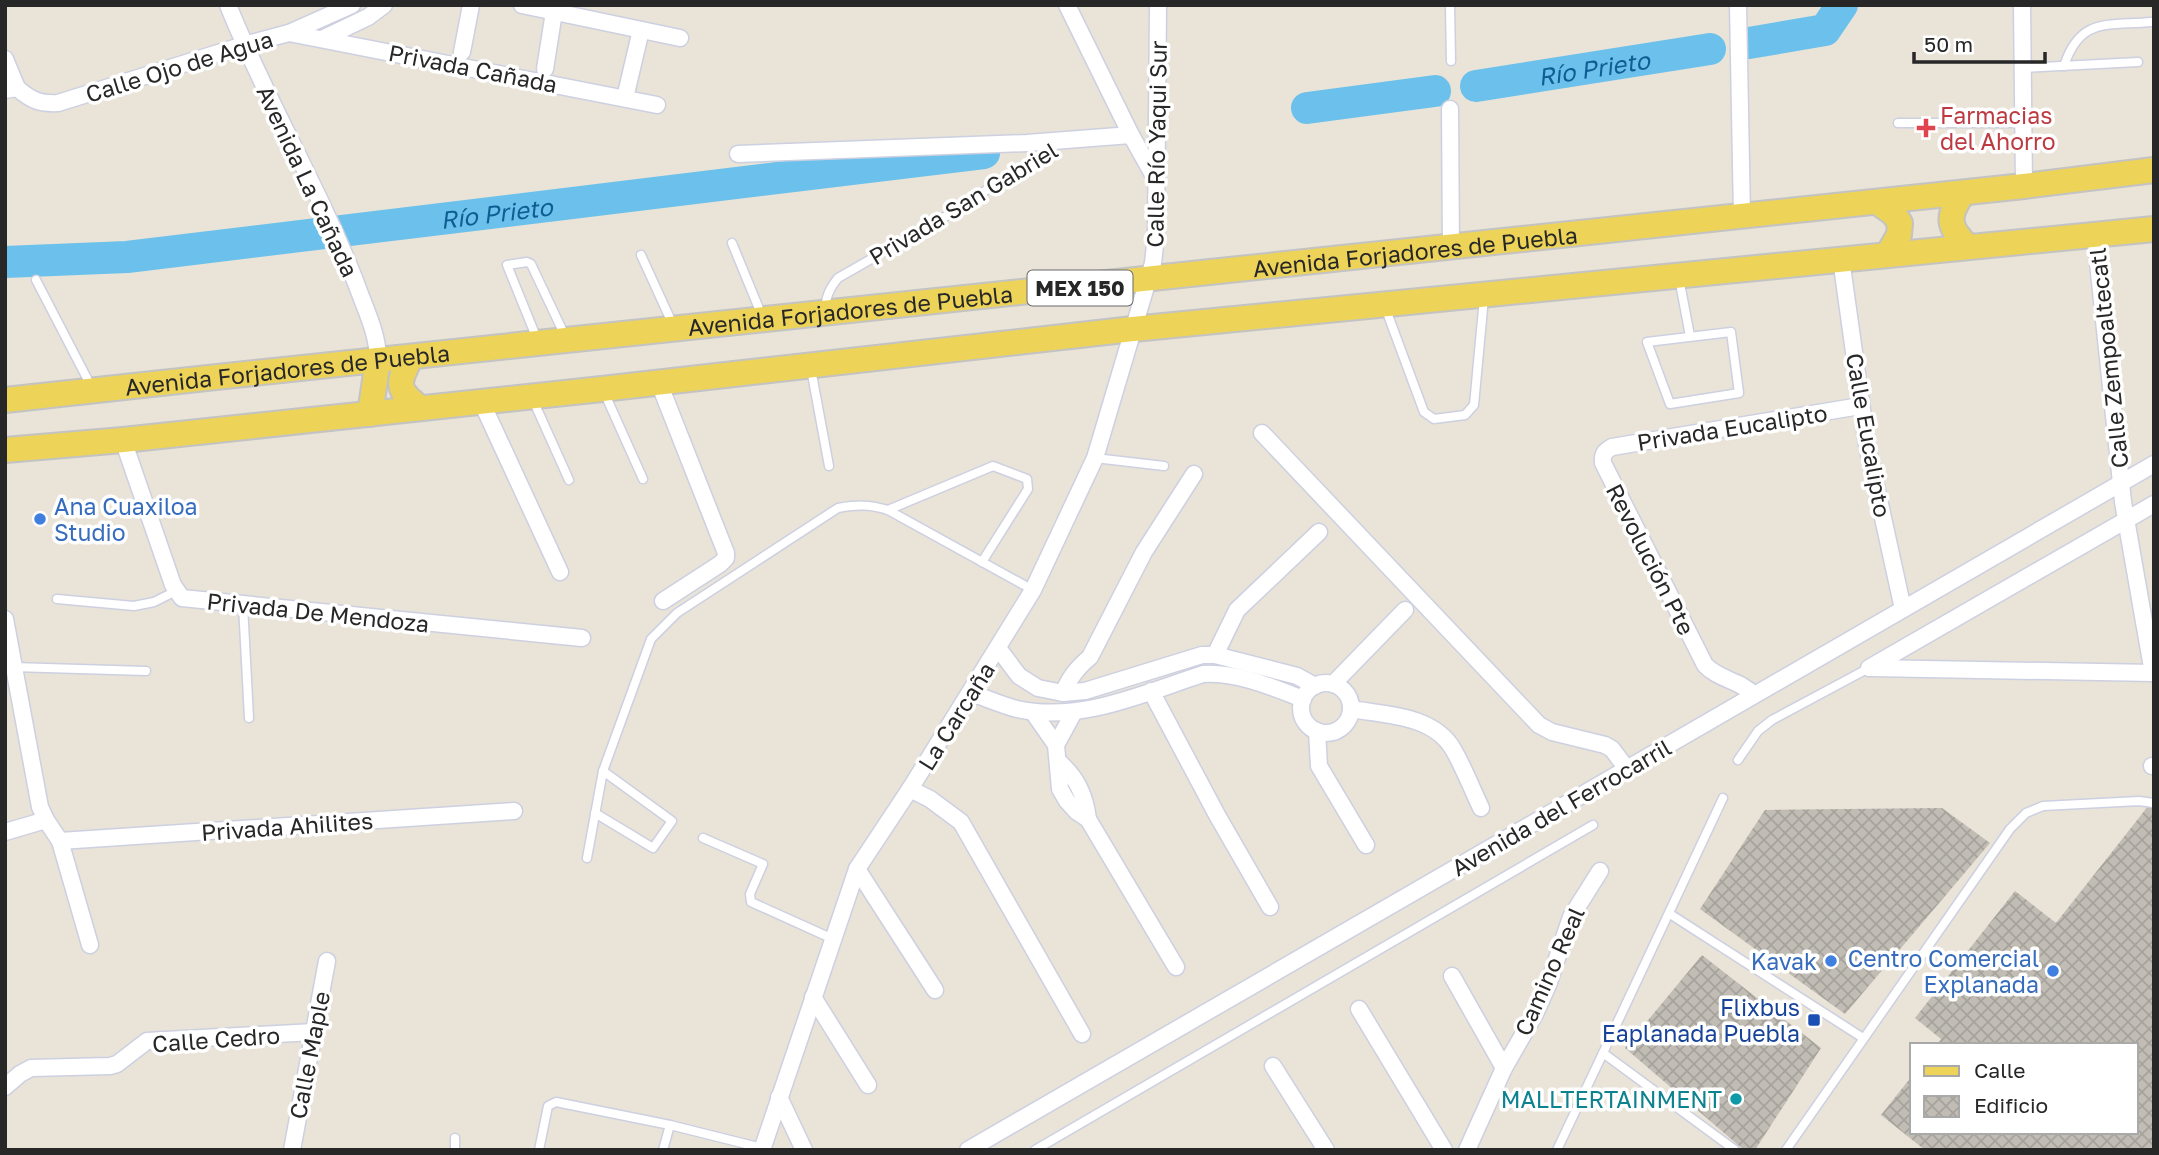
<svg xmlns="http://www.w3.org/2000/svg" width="2159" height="1155" font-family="'Golos Text',sans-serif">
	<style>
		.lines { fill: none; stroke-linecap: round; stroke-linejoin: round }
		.river { stroke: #6bc1eb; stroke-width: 32 }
		.building { fill: url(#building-cross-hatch) }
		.service-casing { stroke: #cdd0e0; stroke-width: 11 }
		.minor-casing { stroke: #cdd0e0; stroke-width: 19 }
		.primary-casing { stroke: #c3c3c3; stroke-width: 28 }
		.service { stroke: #fff; stroke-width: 8 }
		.minor { stroke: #fff; stroke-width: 16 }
		.primary { stroke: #edd459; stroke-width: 24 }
		.health-dot { fill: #e0444e; stroke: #fff; stroke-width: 2.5 }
		.shop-dot { fill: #3f7fe0; stroke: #fff; stroke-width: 2.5 }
		.transit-dot { fill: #1a4fb4; stroke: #fff; stroke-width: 2.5 }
		.culture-dot { fill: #0f9aa8; stroke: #fff; stroke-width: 2.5 }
		.labels { text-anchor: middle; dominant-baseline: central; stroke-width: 7; stroke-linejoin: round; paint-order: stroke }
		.shield { fill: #fff; stroke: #686868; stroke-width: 2 }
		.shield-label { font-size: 21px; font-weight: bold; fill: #272727 }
		.street-label { font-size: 23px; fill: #272727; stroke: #fff }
		.health-label { font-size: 23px; fill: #be3a42; stroke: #fff; text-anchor: start }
		.shop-label { font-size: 23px; fill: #366cbe; stroke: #fff; text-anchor: end }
		.transit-label { font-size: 23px; fill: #164399; stroke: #fff; text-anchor: end }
		.culture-label { font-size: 23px; fill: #0d838f; stroke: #fff; text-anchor: end }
		.water-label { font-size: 24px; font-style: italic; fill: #0f5d92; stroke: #fff }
	</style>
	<defs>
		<pattern id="building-cross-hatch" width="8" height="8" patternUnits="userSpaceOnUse" patternTransform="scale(1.75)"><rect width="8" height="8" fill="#c1bdb5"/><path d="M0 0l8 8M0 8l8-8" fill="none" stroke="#a6a29c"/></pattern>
	</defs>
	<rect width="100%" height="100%" fill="#e9e3d8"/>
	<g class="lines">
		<g class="river">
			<path d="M 1749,43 L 1825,30 L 1842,5"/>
			<path id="s1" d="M 1476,86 L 1710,49"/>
			<path d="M 1307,108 L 1435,91"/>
			<path id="s2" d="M 5,262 L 127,257 L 984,153"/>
		</g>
	</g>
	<g class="building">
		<path d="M 2149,805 L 2154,809 L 2154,1150 L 1925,1150 L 1881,1115 L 1912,1076 L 1912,1132 L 2136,1132 L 2136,1045 L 1937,1045 L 1941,1039 L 1915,1018 L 2015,891 L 2056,923 Z"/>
		<path d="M 1942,808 L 1990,843 L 1845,1014 L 1700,909 L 1765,810 Z"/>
		<path d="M 1702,955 L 1821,1048 L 1755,1150 L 1744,1150 L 1625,1048 Z"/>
	</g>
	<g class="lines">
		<defs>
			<g id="service">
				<path d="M 1450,5 L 1451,61"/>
				<path d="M 2064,66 C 2080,17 2107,26 2151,22"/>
				<path d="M 2023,68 L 2138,62"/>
				<path d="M 1898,123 L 2023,123"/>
				<path d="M 732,243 L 762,316"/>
				<path d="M 641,255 L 673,325"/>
				<path d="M 1679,278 L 1690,336"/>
				<path d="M 36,280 L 91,386"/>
				<path d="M 1385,307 L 1424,412 L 1434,419 L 1465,415 L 1474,405 L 1484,298"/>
				<path d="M 825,310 C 826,297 829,289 838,278 L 948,215 L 1059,143"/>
				<path d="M 1731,332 L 1739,393 L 1670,404 L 1647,342 Z"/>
				<path d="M 537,339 L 507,265 L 527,262 L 531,264 L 566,338"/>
				<path d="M 811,369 L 829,466"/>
				<path d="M 604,392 L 643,479"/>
				<path d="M 533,400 L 569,480"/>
				<path d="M 1095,458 L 1164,466"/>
				<path d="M 888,510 L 993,466 L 1027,479 L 1028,489 L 982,562"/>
				<path d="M 57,599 L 134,606 L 154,602 L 176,591"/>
				<path d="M 243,605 L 249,718"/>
				<path d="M 13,667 L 146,671"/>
				<path d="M 1738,760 L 1758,731 L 1772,720 L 1869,668"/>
				<path d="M 595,813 L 653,848 L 672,821 L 603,771"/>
				<path d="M 703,838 L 763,864 L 750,894 L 751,902 L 833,939"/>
				<path d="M 587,858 L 603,771 L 651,639 L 677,613 L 838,508 C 856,505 869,504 888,510 L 1033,590"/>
				<path d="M 1670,914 L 1863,1038"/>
				<path d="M 1603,1053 L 1723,798"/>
				<path d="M 455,1138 L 455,1150"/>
				<path d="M 539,1150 L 548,1106 L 556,1102 L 670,1125 L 762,1148"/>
				<path d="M 663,1150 L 670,1125"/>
				<path d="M 1035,1150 L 1593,825"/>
				<path d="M 1557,1150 L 1603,1053 L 1735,1150"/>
				<path d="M 1786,1150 L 2010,829 L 2026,813 L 2043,806 L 2139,801 L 2154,803"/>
			</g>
			<g id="minor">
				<path d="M 228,5 C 266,100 319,188 356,283 C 365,309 378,333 378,360"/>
				<path d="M 522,5 L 680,38"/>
				<path d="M 1067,5 L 1131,135 L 1155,178"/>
				<path d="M 1738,5 L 1742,217"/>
				<path d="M 2022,5 L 2024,186"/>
				<path d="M 289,33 L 657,105"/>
				<path d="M 322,39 L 368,17 L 384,5"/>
				<path d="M 462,52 L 471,5"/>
				<path d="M 5,59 L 17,88"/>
				<path d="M 545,69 L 554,12"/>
				<path d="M 5,90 L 17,88 C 31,100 39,104 58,103 L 244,45 L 289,33 L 352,5"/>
				<path d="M 625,98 L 641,30"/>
				<path d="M 1450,109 L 1451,248"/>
				<path d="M 738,154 L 1027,143 L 1131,135"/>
				<path d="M 2095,234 L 2123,502 L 2153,673"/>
				<path d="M 1841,259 L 1867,445 L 1903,609"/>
				<path d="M 659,383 L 726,553 L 726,558 L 720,564 L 663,601"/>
				<path d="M 481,401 L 560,572"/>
				<path d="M 1262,433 L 1539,725 L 1552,732 L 1605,745 L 1612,749 L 1627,769"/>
				<path d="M 123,440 L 173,585 L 182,598 L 582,638"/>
				<path d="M 5,619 L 40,807 L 46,820 L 60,841 L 90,945"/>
				<path d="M 998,648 L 1019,676 L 1038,688 L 1063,693 L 1085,691 L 1202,655 L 1215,655 L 1297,676 L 1315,686"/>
				<path d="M 1215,655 L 1237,610 L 1319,532"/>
				<path d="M 1869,668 L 2154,504"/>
				<path d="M 1871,668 L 2154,673"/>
				<circle cx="1326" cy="708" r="25"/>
				<path d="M 1333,684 L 1405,610"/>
				<path d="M 1151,691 L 1217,815 L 1270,907"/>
				<path d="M 971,693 C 986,698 1001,705 1017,709 C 1080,723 1144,693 1203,674 C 1237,672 1272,687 1303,699"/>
				<path d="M 1063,693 C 1070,677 1077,668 1090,657 L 1144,552 L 1194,474"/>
				<path d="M 1754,695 C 1740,680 1719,680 1705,665 L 1603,463 C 1602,454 1605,451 1612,447 L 1860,406"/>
				<path d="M 1351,709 C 1386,715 1433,715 1453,749 C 1464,768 1472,789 1481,808"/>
				<path d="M 1033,712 L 1056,745 L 1060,789 L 1067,801 L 1076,811 L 1088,819"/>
				<path d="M 1317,731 L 1319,766 L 1366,845"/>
				<path d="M 1056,745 L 1074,712"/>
				<path d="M 1059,762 C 1077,778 1085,795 1088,819 L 1176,967"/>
				<path d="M 2152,766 L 2154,766"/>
				<path d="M 910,789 L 930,799 L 961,822 L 1082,1034"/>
				<path d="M 5,832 L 46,820"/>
				<path d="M 60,841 L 514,811"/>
				<path d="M 857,869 L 935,990"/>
				<path d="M 1452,976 L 1504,1068"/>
				<path d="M 813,997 L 868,1085"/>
				<path d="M 1359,1009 L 1444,1150"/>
				<path d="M 1273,1066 L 1326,1150"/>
				<path d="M 5,1087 L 20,1074 L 31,1068 L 110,1066 L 117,1064 L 147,1041 L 314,1032"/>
				<path d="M 779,1097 L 804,1150"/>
				<path d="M 292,1150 L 327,961"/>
				<path d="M 762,1150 L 857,869 L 910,789 L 1033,590 L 1095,458 L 1153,263 L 1156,236 L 1158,5"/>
				<path d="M 968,1150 L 2154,464"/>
				<path d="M 1467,1150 L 1504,1068 L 1535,1014 L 1548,985 L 1571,917 L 1600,871"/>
			</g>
			<g id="primary">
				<path d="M 1963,193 C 1947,216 1947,226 1967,246"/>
				<path d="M 1877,202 L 1893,213 L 1900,223 L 1899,235 L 1888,254"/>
				<path d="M 411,357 C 397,384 396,389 420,408"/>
				<path id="s3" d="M 5,400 C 678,326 1352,260 2024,186 L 2154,170"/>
				<path d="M 370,414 L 378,360"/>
				<path d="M 5,450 L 123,440 L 602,389 L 1133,329 L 2154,229"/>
			</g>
		</defs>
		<use href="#service" class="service-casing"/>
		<use href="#minor" class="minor-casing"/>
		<use href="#primary" class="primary-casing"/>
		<use href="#service" class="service"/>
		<use href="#minor" class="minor"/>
		<use href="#primary" class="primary"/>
	</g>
	<path class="health-dot" d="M1922.5 117.5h7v7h7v7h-7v7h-7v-7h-7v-7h7z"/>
	<g class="shop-dot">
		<circle cx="40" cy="519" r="7"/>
		<circle cx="1831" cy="961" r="7"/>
		<circle cx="2053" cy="971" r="7"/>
	</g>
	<rect class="transit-dot" x="1807" y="1013" width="14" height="14" rx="3.5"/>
	<circle class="culture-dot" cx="1736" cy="1099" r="7"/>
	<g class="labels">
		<rect class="shield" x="1027.5" y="270.5" width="105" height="35" rx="5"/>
		<g class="shield-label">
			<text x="1080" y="288">MEX 150</text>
		</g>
		<g class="street-label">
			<text transform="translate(179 66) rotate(-17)">Calle Ojo de Agua</text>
			<text transform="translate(473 68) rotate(11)">Privada Cañada</text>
			<text transform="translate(1156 144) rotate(-89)">Calle Río Yaqui Sur</text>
			<text transform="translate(308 181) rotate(65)">Avenida La Cañada</text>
			<text transform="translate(963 203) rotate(-31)">Privada San Gabriel</text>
			<text stroke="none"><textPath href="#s3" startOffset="1418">Avenida Forjadores de Puebla</textPath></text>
			<text stroke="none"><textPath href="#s3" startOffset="850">Avenida Forjadores de Puebla</textPath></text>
			<text transform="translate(2108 358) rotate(-96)">Calle Zempoaltecatl</text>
			<text stroke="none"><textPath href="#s3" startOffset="284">Avenida Forjadores de Puebla</textPath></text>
			<text transform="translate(1732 427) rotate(-9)">Privada Eucalipto</text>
			<text transform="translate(1869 435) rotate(80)">Calle Eucalipto</text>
			<text transform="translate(1651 559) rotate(63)">Revolución Pte</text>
			<text transform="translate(318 612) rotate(6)">Privada De Mendoza</text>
			<text transform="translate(956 716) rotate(-58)">La Carcaña</text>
			<text transform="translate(1561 807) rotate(-30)">Avenida del Ferrocarril</text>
			<text transform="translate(287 826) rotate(-4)">Privada Ahilites</text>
			<text transform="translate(1549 971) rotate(-66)">Camino Real</text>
			<text transform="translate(216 1039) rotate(-4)">Calle Cedro</text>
			<text transform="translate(309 1055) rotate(-79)">Calle Maple</text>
		</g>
		<g class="health-label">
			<text x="1940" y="115">Farmacias<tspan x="1940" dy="26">del Ahorro</tspan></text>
		</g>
		<g class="shop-label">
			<text x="54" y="506" text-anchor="start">Ana Cuaxiloa<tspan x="54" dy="26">Studio</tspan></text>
			<text x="2039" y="958">Centro Comercial<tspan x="2039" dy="26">Explanada</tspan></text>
			<text x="1817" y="961">Kavak</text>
		</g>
		<g class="transit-label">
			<text x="1800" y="1007">Flixbus<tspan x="1800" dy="26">Eaplanada Puebla</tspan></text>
		</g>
		<g class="culture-label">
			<text x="1722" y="1099">MALLTERTAINMENT</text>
		</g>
		<g class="water-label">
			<text stroke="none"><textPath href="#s1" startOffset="119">Río Prieto</textPath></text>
			<text stroke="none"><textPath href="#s2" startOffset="494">Río Prieto</textPath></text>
		</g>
	</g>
	<rect width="2159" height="1155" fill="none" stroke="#272727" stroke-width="14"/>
	<rect x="1910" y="1043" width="228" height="91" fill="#ffffff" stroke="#a9a9a9" stroke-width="2"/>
	<rect x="1924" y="1066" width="35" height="10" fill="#edd459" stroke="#a9a9a9" stroke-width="2"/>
	<text x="1974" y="1078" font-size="21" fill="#272727">Calle</text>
	<rect x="1924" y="1096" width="35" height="21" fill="url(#building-cross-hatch)" stroke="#a9a9a9" stroke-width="2"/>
	<text x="1974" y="1113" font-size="21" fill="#272727">Edificio</text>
	<path d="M1914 52v10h131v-10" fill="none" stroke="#272727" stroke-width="3.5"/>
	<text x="1924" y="52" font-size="21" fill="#272727" stroke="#ffffff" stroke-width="5" paint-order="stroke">50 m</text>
</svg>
